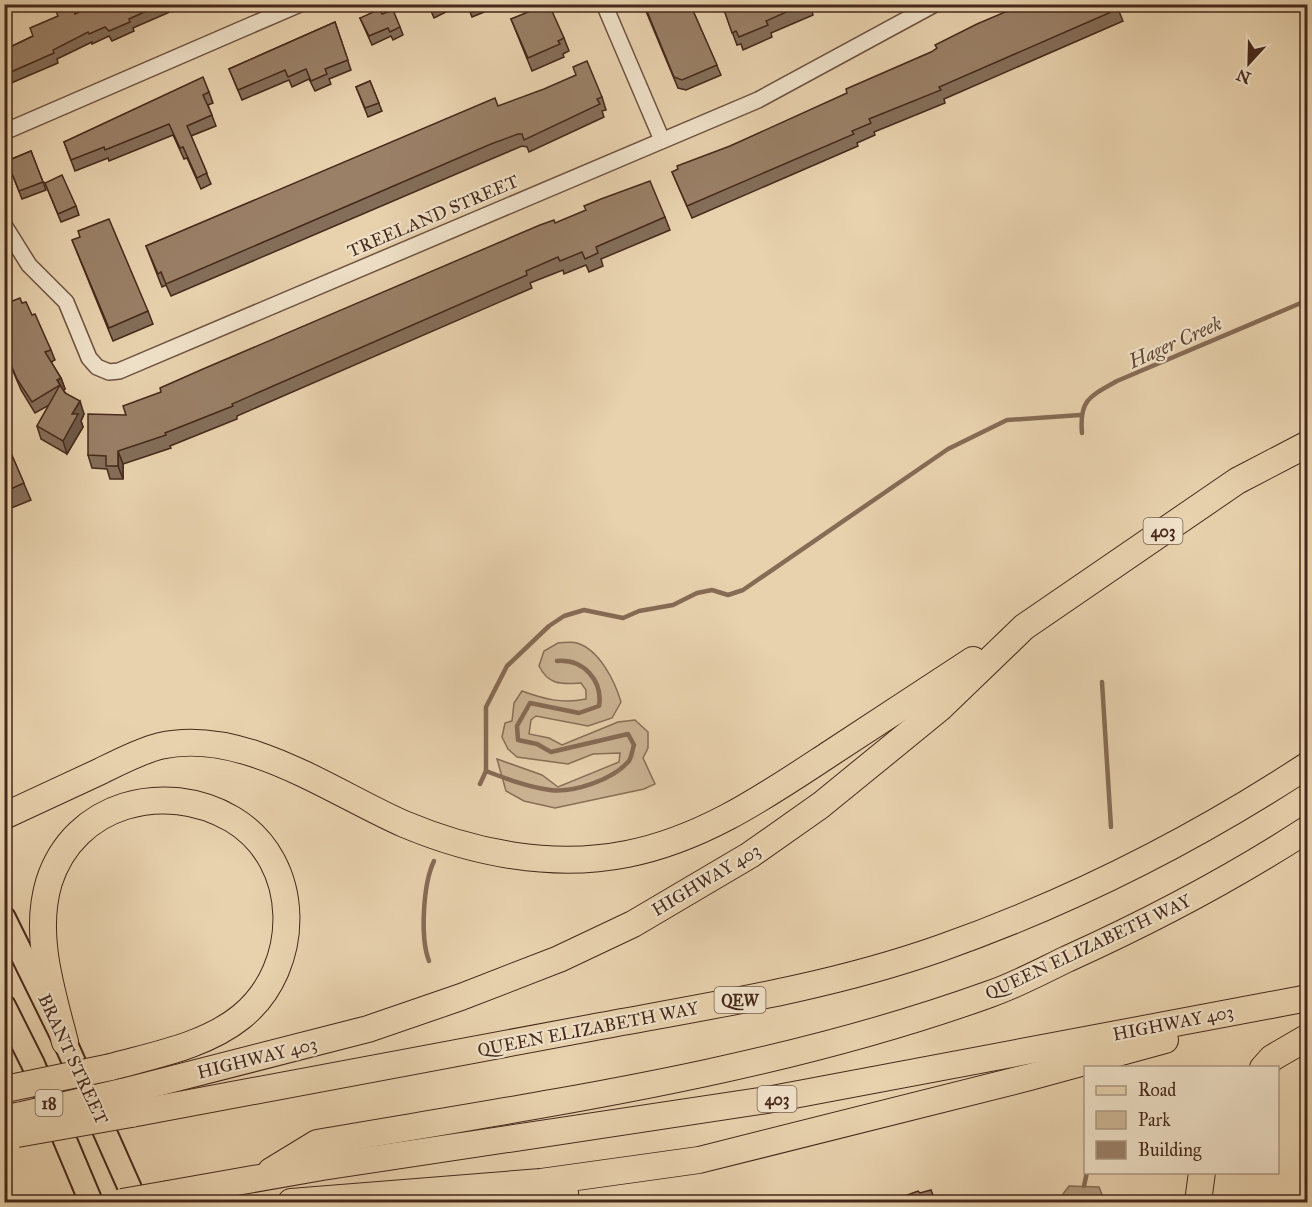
<svg xmlns="http://www.w3.org/2000/svg" width="1312" height="1207" font-family="'IM FELL Great Primer',serif">
	<style>
		.green { fill: #ccb595; stroke: #896e58; stroke-width: 1.5 }
		.water { fill: #b1987c; stroke: #866b55; stroke-width: 1.5 }
		.lines { fill: none; stroke-linecap: round; stroke-linejoin: round }
		.stream { stroke: #866b55; stroke-width: 4.5 }
		.street-casing { stroke: #6e5240; stroke-width: 18 }
		.primary-casing { stroke: #46281b; stroke-width: 26 }
		.highway-casing { stroke: #46281b; stroke-width: 28 }
		.street { stroke: #f0e2ca; stroke-width: 15 }
		.primary { stroke: #e8d2ae; stroke-width: 22 }
		.highway { stroke: #e8d2ae; stroke-width: 26 }
		.highway-bridge-casing { stroke: #46281b; stroke-width: 28; stroke-linecap: butt }
		.highway-bridge { stroke: #e8d2ae; stroke-width: 26 }
		.wall { fill: #846e59; stroke: #46281b; stroke-width: 1.5 }
		.shaded-wall { fill: #6c5a48; stroke: #46281b; stroke-width: 1.5 }
		.building { fill: #9a8067; stroke: #46281b; stroke-width: 1.5 }
		.labels { text-anchor: middle; dominant-baseline: central; stroke-width: 4.5; stroke-linejoin: round; paint-order: stroke }
		.shield { fill: #f0e2ca; stroke: #796050; stroke-width: 1.5 }
		.shield-label { font-size: 16px; font-weight: bold; fill: #46281b }
		.street-label { font-size: 18px; fill: #46281b; stroke: #f0e2ca }
		.water-label { font-size: 20px; font-style: italic; fill: #614433; stroke: #f0e2ca }
	</style>
	<rect width="100%" height="100%" fill="#e8d2ae"/>
	<filter id="stains"><feTurbulence type="fractalNoise" baseFrequency=".00333" numOctaves="4"/><feColorMatrix values="0 0 0 0 .2 0 0 0 0 .09 0 0 0 0 .02 0 0 0 .5 -.17"/></filter>
	<radialGradient id="worn" r=".72"><stop offset=".6" stop-color="#630" stop-opacity="0"/><stop offset="1" stop-color="#630" stop-opacity=".3"/></radialGradient>
	<path class="green" d="M 558,643 C 563,643 572,641 577,643 C 600,650 615,682 621,702 L 612,718 L 588,726 L 536,716 L 531,720 L 529,734 L 549,738 L 562,745 L 618,722 L 635,720 L 648,732 L 648,748 L 643,758 L 655,784 L 644,789 L 555,808 L 524,801 L 506,791 L 497,759 L 542,775 L 558,787 L 619,762 L 620,753 L 593,754 L 568,764 L 517,757 L 508,749 L 502,737 L 505,723 L 512,721 L 514,703 L 522,691 C 544,699 562,704 586,699 L 586,690 L 581,683 C 562,684 549,686 539,666 L 544,651 Z"/>
	<path class="water" d="M 1069,1186 L 1099,1187 L 1105,1202 L 1064,1202 L 1063,1194 Z"/>
	<g class="lines">
		<g class="stream">
			<path d="M 1082,433 C 1079,400 1090,396 1117,381 L 1308,300"/>
			<path d="M 1102,682 L 1111,827"/>
			<path d="M 486,771 L 486,707 L 507,666 L 549,626 L 564,616 L 584,610 L 623,618 L 639,611 L 673,605 L 697,593 L 712,590 L 728,595 L 743,590 L 948,449 L 1007,420 L 1080,415"/>
			<path d="M 480,784 L 486,771 C 507,779 528,787 550,790 C 573,793 612,780 628,762 C 632,758 632,750 634,745 L 628,734 L 551,752 L 537,744 L 518,740 L 517,726 L 530,703 L 579,713 L 599,706 C 603,681 584,659 557,661"/>
			<path d="M 429,961 C 420,938 423,884 434,861"/>
			<path d="M 1084,1186 L 1087,1172"/>
		</g>
		<defs>
			<g id="street">
				<path d="M 604,4 L 662,140"/>
				<path d="M 4,132 L 300,4"/>
				<path d="M 4,225 L 29,265 L 66,302 L 89,358 L 97,367 L 109,372 L 119,371 L 758,100 L 935,4"/>
			</g>
			<g id="primary">
				<path d="M 4,918 L 65,1042 L 136,1202"/>
				<path d="M 4,1006 L 33,1064 L 91,1202"/>
			</g>
			<g id="highway">
				<path d="M 4,816 C 37,801 69,786 101,771 C 119,762 140,751 160,746 C 243,727 331,792 404,824 C 473,853 552,869 627,854 C 704,839 767,795 831,753 C 878,722 926,691 973,660"/>
				<path d="M 65,1042 C 52,991 33,935 49,882 C 74,803 165,780 232,819 C 303,861 303,967 241,1017 C 205,1046 154,1055 111,1067"/>
				<path d="M 1263,1068 L 1272,1058 L 1308,1037"/>
				<path d="M 122,1092 L 368,1029 L 461,997 L 559,959 L 633,924 L 750,855 L 821,805 L 940,708 L 1024,627 L 1237,481 L 1308,444"/>
				<path d="M 131,1114 C 284,1086 437,1057 590,1028 C 708,1006 828,988 941,948 C 1071,902 1192,841 1308,765"/>
				<path d="M 4,1118 L 22,1115"/>
				<path d="M 271,1171 L 317,1143 C 543,1104 774,1072 990,994 C 1016,985 1042,971 1067,959 C 1151,921 1231,879 1308,829"/>
				<path d="M 168,1194 L 322,1167 L 767,1100 L 1308,998"/>
				<path d="M 291,1202 L 541,1182 L 699,1160 L 1030,1077 L 1165,1040"/>
				<path d="M 525,1202 L 565,1193"/>
				<path d="M 1198,1202 L 1202,1172"/>
			</g>
		</defs>
		<use href="#street" class="street-casing"/>
		<use href="#primary" class="primary-casing"/>
		<use href="#highway" class="highway-casing"/>
		<use href="#street" class="street"/>
		<use href="#primary" class="primary"/>
		<use href="#highway" class="highway"/>
		<defs>
			<g id="highway-bridge">
				<path d="M 10,1088 L 111,1067"/>
				<path d="M 22,1115 L 122,1092"/>
				<path d="M 17,1134 L 131,1114"/>
				<path d="M 122,1202 L 168,1194"/>
			</g>
		</defs>
		<use href="#highway-bridge" class="highway-bridge-casing"/>
		<use href="#highway-bridge" class="highway-bridge"/>
	</g>
	<g class="wall">
		<path d="M 98,4 L 188,4 L 133,28 L 134,31 L 112,41 L 109,36 L 92,44 L 92,42 L 57,59 L 58,63 L 4,86 L 4,50 L 33,36 L 75,14 Z"/>
		<path d="M 428,4 L 462,4 L 434,18 Z"/>
		<path d="M 467,4 L 504,4 L 472,17 Z"/>
		<path d="M 643,4 L 690,4 L 721,75 L 686,90 L 678,88 Z"/>
		<path d="M 722,4 L 826,4 L 812,11 L 813,15 L 771,33 L 772,37 L 743,50 L 741,44 L 737,45 Z"/>
		<path d="M 1116,4 L 1123,21 L 944,99 L 945,103 L 874,132 L 875,135 L 857,143 L 858,146 L 692,218 L 672,172 Z"/>
		<path d="M 1158,4 L 1172,4 L 1173,7 L 1161,11 Z"/>
		<path d="M 547,11 L 564,38 L 569,51 L 563,54 L 564,57 L 532,71 L 511,19 Z"/>
		<path d="M 382,14 L 400,27 L 403,35 L 393,40 L 391,36 L 372,45 L 360,18 Z"/>
		<path d="M 335,22 L 351,70 L 329,79 L 331,84 L 315,91 L 309,79 L 292,87 L 289,80 L 242,100 L 229,69 Z"/>
		<path d="M 370,81 L 382,111 L 368,117 L 356,87 Z"/>
		<path d="M 209,92 L 213,103 L 208,105 L 216,126 L 191,136 L 211,184 L 201,189 L 187,158 L 184,159 L 173,135 L 109,161 L 108,158 L 75,171 L 64,142 Z"/>
		<path d="M 602,97 L 606,110 L 602,111 L 604,117 L 529,152 L 527,147 L 522,146 L 496,157 L 171,296 L 166,285 L 162,287 L 146,246 L 498,106 Z"/>
		<path d="M 31,151 L 46,190 L 22,199 L 7,161 Z"/>
		<path d="M 45,183 L 76,206 L 79,215 L 61,222 Z"/>
		<path d="M 665,217 L 670,230 L 601,259 L 603,266 L 589,272 L 586,265 L 564,274 L 563,270 L 530,283 L 532,288 L 237,416 L 237,419 L 170,446 L 171,448 L 123,464 L 123,479 L 110,479 L 107,469 L 92,468 L 88,455 L 126,415 L 161,392 L 555,223 Z"/>
		<path d="M 72,240 L 148,311 L 153,324 L 113,341 Z"/>
		<path d="M 4,302 L 5,304 L 22,303 L 32,315 L 51,350 L 55,360 L 51,362 L 61,378 L 65,389 L 63,390 L 84,414 L 81,421 L 83,427 L 67,454 L 41,439 L 37,426 L 49,405 L 35,413 L 21,390 L 4,350 Z"/>
		<path d="M 4,437 L 31,500 L 4,511 Z"/>
	</g>
	<g class="shaded-wall">
		<path d="M 61,378 L 65,389 L 62,391 L 57,380 Z"/>
		<path d="M 80,401 L 84,414 L 81,421 L 83,427 L 67,454 L 63,441 L 72,414 Z"/>
		<path d="M 118,451 L 123,464 L 123,479 L 118,466 Z"/>
	</g>
	<g class="building">
		<path d="M 53,4 L 71,4 L 75,14 L 98,4 L 162,4 L 129,19 L 130,22 L 109,31 L 105,27 L 89,34 L 88,32 L 53,50 L 54,53 L 4,75 L 4,50 L 33,36 L 30,28 L 58,16 Z"/>
		<path d="M 429,4 L 437,4 L 430,8 Z"/>
		<path d="M 644,4 L 690,4 L 717,65 L 682,80 L 674,77 Z"/>
		<path d="M 722,4 L 804,4 L 766,21 L 768,25 L 739,37 L 736,31 L 732,33 Z"/>
		<path d="M 1024,4 L 1116,4 L 1118,9 L 939,87 L 941,90 L 869,119 L 871,123 L 852,131 L 854,134 L 687,206 L 672,172 L 678,169 L 677,166 L 730,146 L 847,93 L 846,89 L 931,52 L 937,48 L 935,45 L 977,24 Z"/>
		<path d="M 545,5 L 547,11 L 551,9 L 564,38 L 558,41 L 560,44 L 528,58 L 511,19 Z"/>
		<path d="M 380,9 L 382,14 L 393,10 L 400,27 L 390,32 L 388,28 L 369,36 L 360,18 Z"/>
		<path d="M 335,22 L 348,60 L 325,69 L 327,74 L 311,81 L 306,69 L 288,77 L 285,70 L 238,90 L 229,69 Z"/>
		<path d="M 587,61 L 602,97 L 597,99 L 600,104 L 524,140 L 522,134 L 518,134 L 491,144 L 166,284 L 161,272 L 158,274 L 146,246 L 495,98 L 498,106 L 544,89 L 576,75 L 573,67 Z"/>
		<path d="M 203,77 L 209,92 L 203,95 L 212,115 L 187,126 L 207,173 L 197,178 L 183,147 L 180,148 L 169,124 L 105,150 L 104,147 L 71,160 L 64,142 Z"/>
		<path d="M 370,81 L 379,103 L 365,108 L 356,87 Z"/>
		<path d="M 31,151 L 43,182 L 19,191 L 7,161 Z"/>
		<path d="M 62,175 L 76,206 L 58,214 L 45,183 Z"/>
		<path d="M 650,181 L 665,217 L 596,247 L 598,253 L 585,259 L 582,252 L 560,261 L 558,257 L 526,271 L 527,275 L 232,404 L 233,406 L 165,433 L 166,435 L 118,451 L 118,466 L 106,466 L 106,456 L 88,455 L 88,414 L 126,415 L 123,406 L 161,392 L 160,388 L 203,369 L 540,225 L 554,220 L 555,223 L 586,210 L 584,206 L 601,199 Z"/>
		<path d="M 109,219 L 148,311 L 109,328 L 72,240 L 80,237 L 78,231 Z"/>
		<path d="M 20,298 L 22,303 L 26,302 L 32,315 L 35,314 L 51,350 L 45,352 L 61,378 L 57,380 L 60,385 L 32,402 L 17,379 L 4,349 L 4,302 L 5,304 Z"/>
		<path d="M 60,385 L 65,393 L 80,401 L 72,414 L 78,414 L 63,441 L 37,426 Z"/>
		<path d="M 4,437 L 24,483 L 4,492 Z"/>
		<path d="M 931,1190 L 936,1203 L 885,1203 L 918,1191 L 920,1193 Z"/>
	</g>
	<g class="labels">
		<g class="shield">
			<rect x="1143.5" y="518" width="39" height="26" rx="4.5"/>
			<rect x="714.5" y="987" width="51" height="26" rx="4.5"/>
			<rect x="757.5" y="1086" width="39" height="26" rx="4.5"/>
			<rect x="35.5" y="1090" width="27" height="26" rx="4.5"/>
		</g>
		<g class="shield-label">
			<text x="1163" y="531">403</text>
			<text x="740" y="1000">QEW</text>
			<text x="777" y="1099">403</text>
			<text x="49" y="1103">18</text>
		</g>
		<g class="street-label">
			<text transform="translate(433 216) rotate(-23)">TREELAND STREET</text>
			<text transform="translate(706 880) rotate(-31)">HIGHWAY 403</text>
			<text transform="translate(1088 947) rotate(-25)">QUEEN ELIZABETH WAY</text>
			<text transform="translate(1173 1023) rotate(-11)">HIGHWAY 403</text>
			<text transform="translate(588 1029) rotate(-11)">QUEEN ELIZABETH WAY</text>
			<text transform="translate(257 1058) rotate(-14)">HIGHWAY 403</text>
			<text transform="translate(73 1059) rotate(65)">BRANT STREET</text>
		</g>
		<g class="water-label">
			<text transform="translate(1175 342) rotate(-24)">Hager Creek</text>
		</g>
	</g>
	<rect width="1312" height="1207" fill="none" stroke="#e8d2ae" stroke-width="24"/>
	<rect x="6" y="6" width="1300" height="1195" fill="none" stroke="#46281b" stroke-width="3"/>
	<rect x="12" y="12" width="1288" height="1183" fill="none" stroke="#46281b" stroke-width="1.5"/>
	<rect x="1084" y="1066" width="195" height="108" fill="#f0e2ca" stroke="#ac9884" stroke-width="1.5"/>
	<rect x="1096" y="1086" width="30" height="9" fill="#e8d2ae" stroke="#ac9884" stroke-width="1.5"/>
	<text x="1138" y="1096" font-size="18" fill="#46281b">Road</text>
	<rect x="1096" y="1111" width="30" height="18" fill="#ccb595" stroke="#ac9884" stroke-width="1.5"/>
	<text x="1138" y="1126" font-size="18" fill="#46281b">Park</text>
	<rect x="1096" y="1141" width="30" height="18" fill="#9a8067" stroke="#ac9884" stroke-width="1.5"/>
	<text x="1138" y="1156" font-size="18" fill="#46281b">Building</text>
	<g transform="translate(1249 63) rotate(202)" stroke="#f0e2ca" stroke-width="4.5" paint-order="stroke">
	<path d="M0-4.5L10 22L0 15L-10 22Z" fill="#46281b"/>
	<text y="-9" font-size="16" font-weight="bold" text-anchor="middle" fill="#46281b">N</text>
	</g>
	<rect width="100%" height="100%" filter="url(#stains)"/>
	<rect width="100%" height="100%" fill="url(#worn)"/>
</svg>
